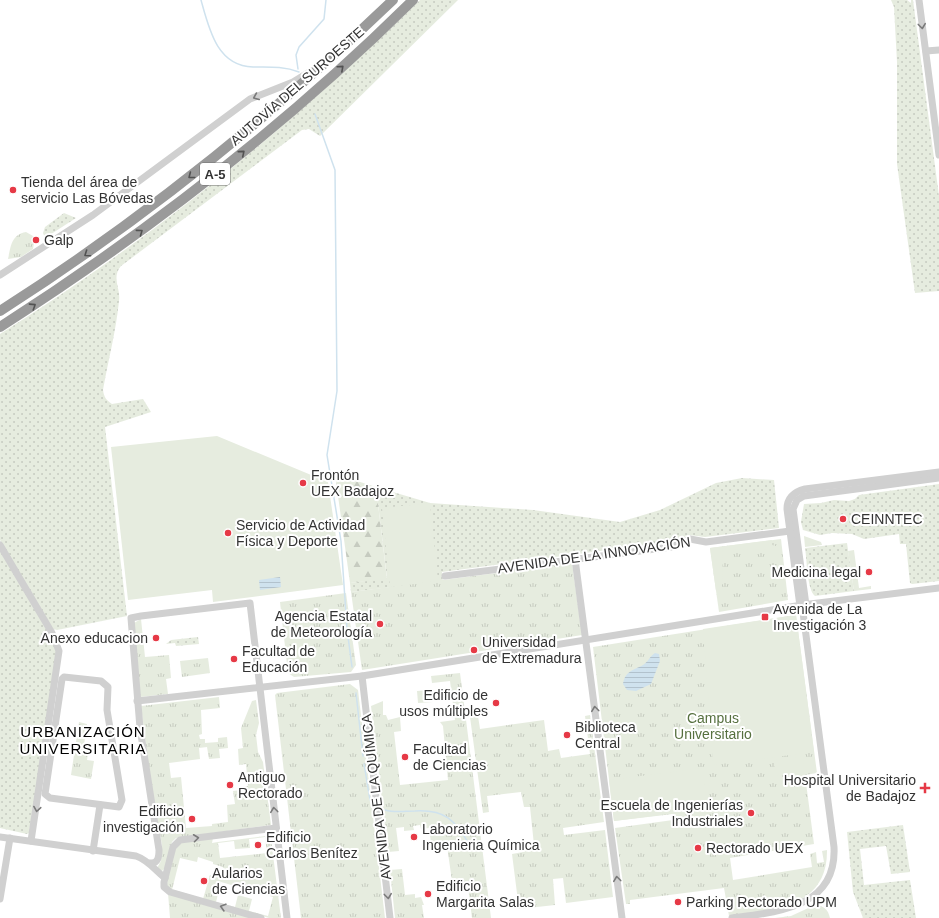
<svg xmlns="http://www.w3.org/2000/svg" width="939" height="918" font-family="Helvetica,sans-serif">
	<style>
		.grass { fill: url(#grass-dots) }
		.forest { fill: url(#forest-firs) }
		.park { fill: url(#park-tufts); fill-rule: evenodd }
		.garden { fill: #e6ecdf }
		.water { fill: url(#water-rules) }
		.lines { fill: none; stroke-linecap: round; stroke-linejoin: round }
		.stream { stroke: #cfe2ee; stroke-width: 1.5 }
		.minor { stroke: #d0d0d0; stroke-width: 7 }
		.highway { stroke: #9a9a9a; stroke-width: 10 }
		.oneway { stroke: #7a7a7a }
		.oneway2 { stroke: #525252 }
		.poi-dot { fill: #e63946; stroke: #fff; stroke-width: 1.5 }
		.labels { text-anchor: middle; dominant-baseline: central; stroke-width: 4; stroke-linejoin: round; paint-order: stroke }
		.shield { fill: #fff; stroke: #707070; stroke-width: 1 }
		.shield-label { font-size: 13px; font-weight: bold; fill: #333 }
		.street-label { font-size: 14px; fill: #333; stroke: #fff }
		.poi-label { font-size: 14px; fill: #333; stroke: #fff; text-anchor: start }
		.park-label { font-size: 14px; fill: #56703f; stroke: #fff }
		.neighbourhood-label { font-size: 15px; letter-spacing: 1px; fill: #000; stroke: #fff }
	</style>
	<defs>
		<pattern id="grass-dots" width="8" height="8" patternUnits="userSpaceOnUse"><rect width="8" height="8" fill="#e6ecdf"/><path d="M2 2h.1M6 6h.1" fill="none" stroke="#c6cbc0" stroke-width="1.8" stroke-linecap="round"/></pattern>
		<pattern id="forest-firs" width="22" height="20" patternUnits="userSpaceOnUse"><rect width="22" height="20" fill="#e6ecdf"/><path d="M5 1l3.5 6h-7zM16 11l3.5 6h-7z" fill="#c6cbc0"/></pattern>
		<pattern id="park-tufts" width="24" height="20" patternUnits="userSpaceOnUse"><rect width="24" height="20" fill="#e6ecdf"/><path d="M3 7l-1-3M5 7V3M7 7l1-3M15 17l-1-3M17 17v-4M19 17l1-3" fill="none" stroke="#c6cbc0"/></pattern>
		<pattern id="water-rules" width="6" height="5" patternUnits="userSpaceOnUse"><rect width="6" height="5" fill="#cfe2ee"/><path d="M0 2.5h6" fill="none" stroke="#b2c2cd"/></pattern>
	</defs>
	<rect width="100%" height="100%" fill="#fff"/>
	<g class="grass">
		<path d="M 420,0 L 458,0 L 320,136 L 309,129 L 302,130 L 121,266 C 111,278 121,288 119,301 C 116,331 108,361 103,390 C 104,397 106,400 112,404 L 143,399 L 151,412 L 105,427 L 127,616 L 57,630 L 53,629 L 0,540 L 0,334 C 152,239 292,125 420,0 Z"/>
		<path d="M 891,0 L 907,0 L 911,3 L 911,0 L 913,0 L 939,196 L 939,291 L 915,293 L 897,164 L 897,62 L 894,7 Z"/>
		<path d="M 64,213 L 76,218 L 45,238 L 43,233 L 45,227 Z"/>
		<path d="M 742,478 L 774,480 L 779,528 L 705,537 L 689,535 L 675,541 L 442,572 L 443,581 L 351,592 L 350,583 L 387,578 L 376,487 L 430,503 L 533,510 L 620,522 L 660,510 L 716,483 Z"/>
		<path d="M 939,484 L 939,581 L 912,584 L 910,583 L 906,544 L 900,544 L 899,534 L 864,539 L 852,534 L 832,533 L 820,535 L 803,530 L 801,522 L 804,504 L 821,503 L 834,500 L 849,501 L 855,499 L 859,495 Z"/>
		<path d="M 847,543 L 854,591 L 815,596 C 807,590 807,559 805,548 Z"/>
		<path d="M 0,551 L 51,636 L 57,652 L 29,833 L 27,834 L 0,828 Z"/>
		<path d="M 198,637 L 199,644 L 176,646 L 175,643 L 166,644 L 171,640 Z"/>
		<path d="M 903,825 L 910,872 L 891,874 L 886,846 L 860,849 L 864,885 L 910,880 L 916,918 L 863,918 L 853,892 L 847,832 Z"/>
	</g>
	<path class="forest" d="M 335,474 L 376,487 L 387,579 L 350,583 Z"/>
	<g class="park">
		<path d="M 26,232 L 33,236 L 34,243 L 33,249 L 21,257 L 8,259 C 11,246 11,235 26,232 Z"/>
		<path d="M 781,539 L 788,600 L 719,612 L 710,548 Z"/>
		<path d="M 572,563 L 582,635 L 362,670 L 351,592 Z"/>
		<path d="M 346,593 L 356,665 L 351,672 L 294,677 L 288,673 L 280,602 Z"/>
		<path d="M 796,615 L 817,773 L 805,775 L 814,844 L 730,858 L 733,880 L 812,867 L 810,854 L 816,852 L 817,863 L 824,862 L 822,851 L 827,850 C 828,908 772,910 729,916 L 724,888 L 630,900 L 630,904 L 626,904 L 615,828 L 673,820 L 673,814 L 614,821 L 593,647 Z"/>
		<path d="M 141,619 L 145,657 L 169,655 L 171,678 L 166,679 L 168,694 L 140,697 L 134,623 Z"/>
		<path d="M 208,658 L 210,673 L 182,677 L 180,661 Z"/>
		<path d="M 460,673 L 462,688 L 491,918 L 472,918 L 468,887 L 453,888 L 447,846 L 423,848 L 423,844 L 431,843 L 429,828 L 421,829 L 420,825 L 413,826 L 414,830 L 404,831 L 404,827 L 396,828 L 399,851 L 388,852 L 371,706 L 383,701 L 383,715 L 386,715 L 388,720 L 400,717 L 401,731 L 394,732 L 400,785 L 448,780 L 443,726 L 440,722 L 455,720 L 450,681 L 432,683 L 431,676 Z"/>
		<path d="M 350,684 L 358,690 L 385,918 L 301,918 L 275,695 L 277,693 Z"/>
		<path d="M 219,697 L 220,708 L 201,710 L 202,734 L 199,735 L 200,739 L 205,739 L 205,743 L 218,742 L 218,738 L 227,737 L 228,748 L 219,749 L 220,758 L 209,759 L 207,747 L 199,748 L 200,759 L 169,763 L 171,778 L 181,777 L 186,828 L 212,826 L 212,824 L 228,822 L 227,805 L 235,804 L 233,791 L 242,790 L 242,787 L 248,786 L 246,764 L 239,765 L 238,749 L 243,748 L 241,728 L 252,701 L 256,700 L 259,723 L 256,735 L 258,752 L 263,762 L 271,825 L 176,838 L 172,842 L 165,868 L 162,871 L 159,870 L 157,868 L 161,861 L 162,845 L 151,786 L 141,706 Z"/>
		<path d="M 590,715 L 604,822 L 563,828 L 564,835 L 605,830 L 613,897 L 566,903 L 563,878 L 553,879 L 555,905 L 519,909 L 512,854 L 523,852 L 534,845 L 530,807 L 524,807 L 521,792 L 487,796 L 489,812 L 483,813 L 470,717 L 478,716 L 480,729 L 544,720 L 548,751 L 559,749 L 561,758 L 590,754 L 585,716 Z"/>
		<path d="M 79,722 L 87,724 L 84,745 L 89,746 L 87,760 L 94,761 L 91,779 L 71,775 Z"/>
		<path d="M 270,831 L 281,918 L 269,918 L 167,888 C 167,878 171,846 182,842 C 191,839 203,839 213,838 L 212,843 L 218,842 L 266,836 L 266,832 ZM 265,837 L 267,853 L 220,858 L 218,843 L 234,841 L 235,849 L 250,848 L 249,839 ZM 198,857 L 213,862 L 213,864 L 223,867 L 220,877 L 210,875 L 203,899 L 172,890 L 180,858 L 197,862 ZM 221,882 L 273,897 L 268,916 L 249,911 L 252,899 L 238,895 L 235,907 L 216,902 Z"/>
		<path d="M 402,869 L 405,895 L 415,894 L 415,898 L 421,897 L 424,905 L 422,905 L 424,918 L 395,918 L 390,870 Z"/>
		<path d="M 168,893 L 254,918 L 170,918 Z"/>
		<path d="M 815,905 C 824,906 828,909 830,918 L 775,918 L 791,916 Z"/>
	</g>
	<g class="garden">
		<path d="M 217,436 L 328,482 L 343,585 L 213,602 L 212,590 L 128,600 L 111,447 Z"/>
		<path d="M 430,503 L 438,581 L 390,587 L 382,508 Z"/>
		<path d="M 804,536 L 821,542 L 822,545 L 805,547 Z"/>
		<path d="M 772,540 L 772,545 L 776,546 L 776,550 L 723,549 L 722,591 L 716,591 L 710,548 Z"/>
		<path d="M 854,550 L 859,588 L 871,586 L 871,589 L 854,591 L 848,551 Z"/>
		<path d="M 796,615 L 814,752 L 713,765 L 703,629 Z"/>
		<path d="M 431,690 L 433,702 L 418,703 L 417,691 Z"/>
		<path d="M 803,756 L 805,773 L 776,776 L 774,760 Z"/>
		<path d="M 703,768 L 708,809 L 614,821 L 609,780 Z"/>
	</g>
	<g class="water">
		<path d="M 280,577 L 281,587 L 260,590 L 259,580 Z"/>
		<path d="M 655,653 L 659,654 L 660,661 L 651,684 L 636,691 L 627,690 L 623,684 C 625,671 634,670 643,665 C 648,662 650,656 655,653 Z"/>
	</g>
	<g class="lines">
		<g class="stream">
			<path d="M 201,0 C 209,29 217,66 253,67 C 269,67 284,66 299,72"/>
			<path d="M 298,69 L 296,55 L 299,47 L 324,19 L 326,0"/>
			<path d="M 315,114 L 335,170 L 337,391 L 327,455 L 341,541 L 347,629 L 352,667"/>
			<path d="M 356,693 L 363,756"/>
			<path d="M 364,764 L 370,800"/>
			<path d="M 385,810 C 395,813 405,811 415,811 C 451,809 456,825 474,851"/>
		</g>
		<g class="minor">
			<path d="M 919,0 L 939,155"/>
			<path d="M 926,51 L 939,50"/>
			<path d="M 0,275 L 93,215 L 250,99 L 293,82 L 311,71"/>
			<path d="M 0,545 L 52,633 L 59,651 L 31,841"/>
			<path d="M 575,559 L 622,918"/>
			<path d="M 445,576 L 671,547 L 690,539 L 706,542 L 790,531"/>
			<path d="M 806,605 L 793,509 L 797,500 L 804,496 L 939,478"/>
			<path d="M 800,606 L 787,509 C 787,498 794,492 805,489 L 939,472"/>
			<path d="M 362,676 L 390,918"/>
			<path d="M 64,677 L 101,681 L 108,687 L 107,710 L 122,800 L 119,807 L 50,798 L 45,794 L 62,679 Z"/>
			<path d="M 137,701 L 362,676 L 802,605 L 939,588"/>
			<path d="M 0,837 L 136,856 C 148,860 155,870 165,878"/>
			<path d="M 93,851 L 100,805"/>
			<path d="M 150,863 C 158,864 159,857 159,850 L 140,728 L 131,618 L 141,616 L 250,603 L 287,918"/>
			<path d="M 0,899 L 10,838"/>
			<path d="M 261,918 L 170,892 L 164,887 L 164,882 L 173,847 L 180,840 L 276,828"/>
			<path d="M 732,918 C 777,912 837,908 834,847 L 802,605"/>
		</g>
		<g class="highway">
			<path d="M 0,311 C 141,221 272,116 393,0"/>
			<path d="M 0,327 C 148,232 288,124 413,0"/>
		</g>
	</g>
	<defs><path id="oneway-chevron" d="M-2-3.5L2.5 0L-2 3.5" fill="none" stroke-width="1.6" stroke-linecap="round" stroke-linejoin="round"/></defs>
	<g class="oneway">
		<use href="#oneway-chevron" transform="translate(922 26) rotate(83)"/>
		<use href="#oneway-chevron" transform="translate(256 97) rotate(157)"/>
		<use href="#oneway-chevron" transform="translate(595 709) rotate(-97)"/>
		<use href="#oneway-chevron" transform="translate(37 809) rotate(99)"/>
		<use href="#oneway-chevron" transform="translate(274 810) rotate(-97)"/>
		<use href="#oneway-chevron" transform="translate(196 838) rotate(-7)"/>
		<use href="#oneway-chevron" transform="translate(617 879) rotate(-97)"/>
		<use href="#oneway-chevron" transform="translate(388 896) rotate(83)"/>
		<use href="#oneway-chevron" transform="translate(223 907) rotate(-164)"/>
	</g>
	<g class="oneway2">
		<use href="#oneway-chevron" transform="translate(341 68) rotate(-42)"/>
		<use href="#oneway-chevron" transform="translate(242 153) rotate(-40)"/>
		<use href="#oneway-chevron" transform="translate(191 176) rotate(142)"/>
		<use href="#oneway-chevron" transform="translate(140 232) rotate(-36)"/>
		<use href="#oneway-chevron" transform="translate(87 254) rotate(145)"/>
		<use href="#oneway-chevron" transform="translate(33 306) rotate(-33)"/>
	</g>
	<g class="poi-dot">
		<circle cx="13" cy="190" r="4"/>
		<circle cx="36" cy="240" r="4"/>
		<circle cx="303" cy="483" r="4"/>
		<circle cx="843" cy="519" r="4"/>
		<circle cx="228" cy="533" r="4"/>
		<circle cx="869" cy="572" r="4"/>
		<rect x="761" y="613" width="8" height="8" rx="2"/>
		<circle cx="380" cy="624" r="4"/>
		<circle cx="156" cy="638" r="4"/>
		<circle cx="474" cy="650" r="4"/>
		<circle cx="234" cy="659" r="4"/>
		<circle cx="496" cy="703" r="4"/>
		<circle cx="567" cy="735" r="4"/>
		<circle cx="405" cy="757" r="4"/>
		<circle cx="230" cy="785" r="4"/>
		<path d="M923 782h4v4h4v4h-4v4h-4v-4h-4v-4h4z"/>
		<circle cx="751" cy="813" r="4"/>
		<circle cx="192" cy="819" r="4"/>
		<circle cx="414" cy="837" r="4"/>
		<circle cx="258" cy="845" r="4"/>
		<circle cx="698" cy="848" r="4"/>
		<circle cx="204" cy="881" r="4"/>
		<circle cx="428" cy="894" r="4"/>
		<circle cx="678" cy="902" r="4"/>
	</g>
	<g class="labels">
		<rect class="shield" x="200" y="163" width="30" height="22" rx="3"/>
		<g class="shield-label">
			<text x="215" y="174">A-5</text>
		</g>
		<g class="street-label">
			<text transform="translate(297 86) rotate(-41)">AUTOVÍA DEL SUROESTE</text>
			<text transform="translate(594 555) rotate(-8)">AVENIDA DE LA INNOVACIÓN</text>
			<text transform="translate(376 797) rotate(-97)">AVENIDA DE LA QUÍMICA</text>
		</g>
		<g class="poi-label">
			<text x="21" y="182">Tienda del área de<tspan x="21" dy="16">servicio Las Bóvedas</tspan></text>
			<text x="44" y="240">Galp</text>
			<text x="311" y="475">Frontón<tspan x="311" dy="16">UEX Badajoz</tspan></text>
			<text x="851" y="519">CEINNTEC</text>
			<text x="236" y="525">Servicio de Actividad<tspan x="236" dy="16">Física y Deporte</tspan></text>
			<text x="861" y="572" text-anchor="end">Medicina legal</text>
			<text x="773" y="609">Avenida de La<tspan x="773" dy="16">Investigación 3</tspan></text>
			<text x="372" y="616" text-anchor="end">Agencia Estatal<tspan x="372" dy="16">de Meteorología</tspan></text>
			<text x="148" y="638" text-anchor="end">Anexo educacion</text>
			<text x="482" y="642">Universidad<tspan x="482" dy="16">de Extremadura</tspan></text>
			<text x="242" y="651">Facultad de<tspan x="242" dy="16">Educación</tspan></text>
			<text x="488" y="695" text-anchor="end">Edificio de<tspan x="488" dy="16">usos múltiples</tspan></text>
			<text x="575" y="727">Biblioteca<tspan x="575" dy="16">Central</tspan></text>
			<text x="413" y="749">Facultad<tspan x="413" dy="16">de Ciencias</tspan></text>
			<text x="238" y="777">Antiguo<tspan x="238" dy="16">Rectorado</tspan></text>
			<text x="916" y="780" text-anchor="end">Hospital Universitario<tspan x="916" dy="16">de Badajoz</tspan></text>
			<text x="743" y="805" text-anchor="end">Escuela de Ingenierías<tspan x="743" dy="16">Industriales</tspan></text>
			<text x="184" y="811" text-anchor="end">Edificio<tspan x="184" dy="16">investigación</tspan></text>
			<text x="422" y="829">Laboratorio<tspan x="422" dy="16">Ingenieria Química</tspan></text>
			<text x="266" y="837">Edificio<tspan x="266" dy="16">Carlos Benítez</tspan></text>
			<text x="706" y="848">Rectorado UEX</text>
			<text x="212" y="873">Aularios<tspan x="212" dy="16">de Ciencias</tspan></text>
			<text x="436" y="886">Edificio<tspan x="436" dy="16">Margarita Salas</tspan></text>
			<text x="686" y="902">Parking Rectorado UPM</text>
		</g>
		<g class="park-label">
			<text x="713" y="718">Campus<tspan x="713" dy="16">Universitario</tspan></text>
		</g>
		<g class="neighbourhood-label">
			<text x="83" y="731">URBANIZACIÓN<tspan x="83" dy="17">UNIVERSITARIA</tspan></text>
		</g>
	</g>
</svg>
